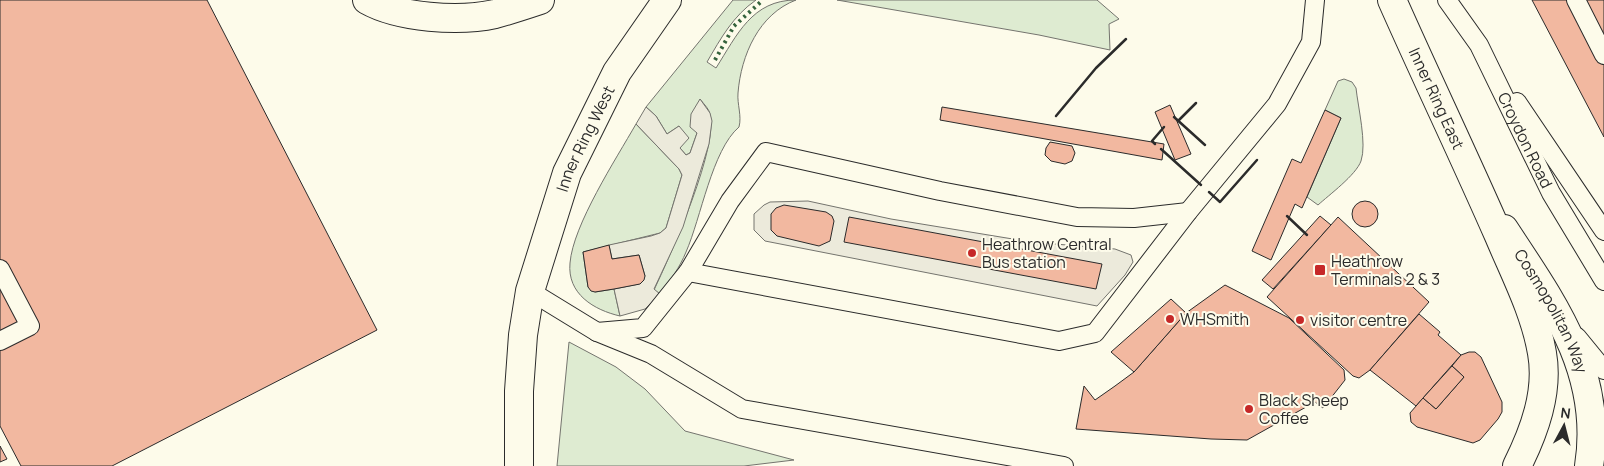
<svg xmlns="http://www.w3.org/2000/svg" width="1604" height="466" font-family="Manrope,sans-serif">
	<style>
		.green { fill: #deebd1; stroke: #74746e }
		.parking { fill: #eceadb; stroke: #74746e }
		.building { fill: #f2b8a0; stroke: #2b2b2b }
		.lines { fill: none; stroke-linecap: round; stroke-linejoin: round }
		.service-casing { stroke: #2b2b2b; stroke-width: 20 }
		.minor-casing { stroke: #2b2b2b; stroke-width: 30 }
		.tertiary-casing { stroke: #2b2b2b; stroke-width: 30 }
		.service { stroke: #fdfbea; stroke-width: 18 }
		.minor { stroke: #fdfbea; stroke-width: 28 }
		.tertiary { stroke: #fdfbea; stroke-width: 28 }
		.hedge { stroke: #34623c; stroke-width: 4; stroke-dasharray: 2.5 4; stroke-linecap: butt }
		.wall { stroke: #2b2b2b; stroke-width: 2.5 }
		.poi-dot { fill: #c62828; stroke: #fdfbea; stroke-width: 2 }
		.labels { text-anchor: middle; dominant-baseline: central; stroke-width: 4; stroke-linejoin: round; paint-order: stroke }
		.street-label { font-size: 16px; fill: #2b2b2b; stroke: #fdfbea }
		.poi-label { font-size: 16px; fill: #2b2b2b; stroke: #fdfbea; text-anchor: start }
	</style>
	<rect width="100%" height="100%" fill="#fdfbea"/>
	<g class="green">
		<path d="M 733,0 L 756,0 C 733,16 721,38 707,62 L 716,68 C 737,35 752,0 796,0 C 759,14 741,55 738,93 C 737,104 742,116 739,127 C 712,150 701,218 686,252 C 680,267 670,281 660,294 L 654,290 C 669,258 722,142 709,111 C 707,107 703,103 700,99 L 697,133 L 690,153 L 686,155 L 680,148 L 679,126 L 667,134 L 656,116 L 646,107 Z"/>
		<path d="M 837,0 L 1097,0 L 1119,19 L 1109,24 L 1110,50 L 1039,35 Z"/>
		<path d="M 1344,79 L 1352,82 L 1356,88 C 1358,107 1367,144 1361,161 C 1356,175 1329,195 1318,205 L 1307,197 L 1341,118 L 1325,110 L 1338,81 Z"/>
		<path d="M 636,124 L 679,169 L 682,175 L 666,228 L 660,233 L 583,252 L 588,287 L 595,292 L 614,289 L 620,316 C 594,310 567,294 570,263 C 573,225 616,159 636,124 Z"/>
		<path d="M 569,342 L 616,367 L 645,389 L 685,431 L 794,460 L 744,466 L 557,466 Z"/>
	</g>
	<g class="parking">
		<path d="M 700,99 L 710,113 L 712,121 L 709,144 L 683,227 L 654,289 L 660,294 L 645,309 L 620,316 L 614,289 L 639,284 L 645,276 L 639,255 L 612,259 L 609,245 L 651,236 L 660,233 L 666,228 L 682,175 L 679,169 L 636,124 L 646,107 L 656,116 L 667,134 L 679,126 L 689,138 L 680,148 L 686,155 L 690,153 L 697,133 L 690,127 L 691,114 Z"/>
		<path d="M 808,201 L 891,219 L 1031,242 L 1115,249 L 1131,255 L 1133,262 L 1125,275 L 1097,306 L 765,241 L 754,230 L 754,214 L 764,205 L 770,202 Z"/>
	</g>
	<g class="building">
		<path d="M 0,0 L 207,0 L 377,330 L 112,466 L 21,466 L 0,426 Z"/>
		<path d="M 1532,0 L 1604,0 L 1604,137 Z"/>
		<path d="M 1170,105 L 1191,154 L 1175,160 L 1155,112 Z"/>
		<path d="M 942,107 L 1164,144 L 1162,160 L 940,120 Z"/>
		<path d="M 1325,110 L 1341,118 L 1302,208 L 1295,204 L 1271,260 L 1252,251 L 1292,159 L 1301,163 Z"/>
		<path d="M 1050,142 L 1072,146 L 1075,153 L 1072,161 L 1065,164 L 1051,161 L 1045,155 L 1046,148 Z"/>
		<circle cx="1365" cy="214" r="13"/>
		<path d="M 784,205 L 826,212 L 832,216 L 834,221 L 830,241 L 819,246 L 777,236 L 771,230 L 771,214 L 776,208 Z"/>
		<path d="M 1320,216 L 1331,225 L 1273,289 L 1262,280 Z"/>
		<path d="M 849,217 L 1102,264 L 1096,289 L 844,242 Z"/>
		<path d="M 1338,217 L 1429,302 L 1370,370 L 1359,378 L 1353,376 L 1267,297 Z"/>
		<path d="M 609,245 L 612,259 L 639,255 L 645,276 L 644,280 L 640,284 L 614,289 L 595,292 L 591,291 L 588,287 L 583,252 Z"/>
		<path d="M 1225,285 L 1289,318 L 1344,370 L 1345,380 L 1323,408 L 1315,402 L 1247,440 L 1211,439 L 1076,429 L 1084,386 L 1095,400 L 1115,386 L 1134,372 L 1186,313 Z"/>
		<path d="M 1171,299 L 1186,313 L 1134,372 L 1111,352 Z"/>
		<path d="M 1419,314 L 1440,332 L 1438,335 L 1461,355 L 1416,406 L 1370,370 Z"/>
		<path d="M 1469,352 L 1475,352 L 1481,357 L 1502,402 L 1502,412 L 1498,419 L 1480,440 L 1473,443 L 1417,427 L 1411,422 L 1410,413 L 1423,398 L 1436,409 L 1464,377 L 1452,366 L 1461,355 Z"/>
		<path d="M 1452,366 L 1464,377 L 1436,409 L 1423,398 Z"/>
		<path d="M 0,446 L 7,459 L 0,462 Z"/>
	</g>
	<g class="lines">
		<defs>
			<g id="service">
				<path id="s1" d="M 1447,0 L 1479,45 L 1551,193 L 1604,281"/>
				<path d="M 1576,0 L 1604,55"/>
				<path d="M 1517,102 L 1604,231"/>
				<path d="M 0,269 L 30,326 L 0,341"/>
				<path d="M 688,272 L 1059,341 L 1095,333 L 1188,212 L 1277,104 L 1311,42 L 1315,0"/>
				<path d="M 530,291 L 597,332 L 651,354 L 742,409 L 1064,466"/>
				<path d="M 597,332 L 643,328 L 688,272 L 730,201 L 766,152 L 940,191 L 1077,217 L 1134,218 L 1188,212"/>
				<path d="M 1577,337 L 1604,370"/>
			</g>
			<g id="minor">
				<path d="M 367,0 C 399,18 459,22 495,14 C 510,10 525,5 540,0"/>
				<path id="s2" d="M 1504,229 C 1552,302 1604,372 1589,466"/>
			</g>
			<g id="tertiary">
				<path id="s3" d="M 1392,0 C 1427,79 1464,156 1499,236 C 1515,274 1535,312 1542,353 C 1549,392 1534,432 1517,466"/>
				<path id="s4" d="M 519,466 L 519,391 L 523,335 L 530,291 L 567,173 L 617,72 L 667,0"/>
			</g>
		</defs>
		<use href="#service" class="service-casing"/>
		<use href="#minor" class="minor-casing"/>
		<use href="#tertiary" class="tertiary-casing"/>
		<use href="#service" class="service"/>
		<use href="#minor" class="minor"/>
		<use href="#tertiary" class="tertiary"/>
		<path class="hedge" d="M 715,60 L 734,26 L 763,0"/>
		<g class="wall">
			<path d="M 1056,116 L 1096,68 L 1126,39"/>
			<path d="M 1174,117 L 1205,145"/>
			<path d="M 1179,120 L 1196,103"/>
			<path d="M 1155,144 L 1152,141 L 1164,127"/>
			<path d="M 1161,149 L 1201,185"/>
			<path d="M 1209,192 L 1220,202 L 1257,160"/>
			<path d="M 1287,216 L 1307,235"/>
		</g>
	</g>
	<g class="poi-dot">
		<circle cx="972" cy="253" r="5"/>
		<rect x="1314" y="264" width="12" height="12" rx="2.5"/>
		<circle cx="1170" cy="319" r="5"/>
		<circle cx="1300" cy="320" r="5"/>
		<circle cx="1249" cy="409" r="5"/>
	</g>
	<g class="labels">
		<g class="street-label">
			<text stroke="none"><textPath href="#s3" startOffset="108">Inner Ring East</textPath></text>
			<text stroke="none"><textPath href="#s4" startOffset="338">Inner Ring West</textPath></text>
			<text stroke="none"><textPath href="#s1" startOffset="161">Croydon Road</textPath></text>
			<text stroke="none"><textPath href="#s2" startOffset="95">Cosmopolitan Way</textPath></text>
		</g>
		<g class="poi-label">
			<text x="982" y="244">Heathrow Central<tspan x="982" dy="18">Bus station</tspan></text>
			<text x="1331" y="261">Heathrow<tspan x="1331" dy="18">Terminals 2 &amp; 3</tspan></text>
			<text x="1180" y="319">WHSmith</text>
			<text x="1310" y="320">visitor centre</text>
			<text x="1259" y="400">Black Sheep<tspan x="1259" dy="18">Coffee</tspan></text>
		</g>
	</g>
	<g transform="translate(1564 426) rotate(7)" stroke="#fdfbea" stroke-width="4" paint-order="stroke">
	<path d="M0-4L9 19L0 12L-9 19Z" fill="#2b2b2b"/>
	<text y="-8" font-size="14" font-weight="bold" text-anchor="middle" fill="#2b2b2b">N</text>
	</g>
</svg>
